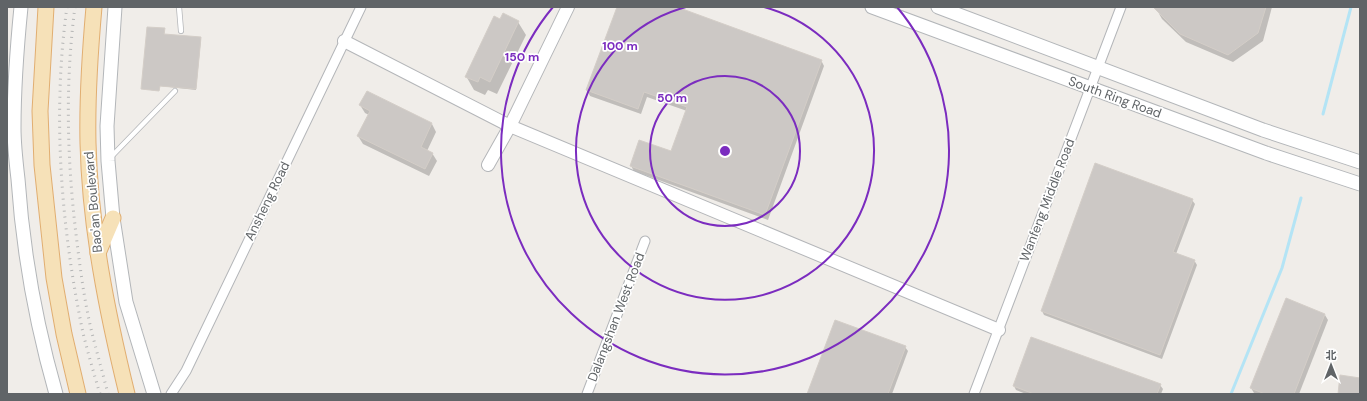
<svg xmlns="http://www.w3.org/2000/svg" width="1367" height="401" font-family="'DM Sans','Noto Sans SC',sans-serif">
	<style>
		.shadow { fill: #0003 }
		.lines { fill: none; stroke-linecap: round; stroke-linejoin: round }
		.stream { stroke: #b4e4f5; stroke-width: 3 }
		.building { fill: #ccc8c5; stroke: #d4cec8 }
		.service-casing { stroke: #b4b6b9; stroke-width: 6 }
		.minor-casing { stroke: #b4b6b9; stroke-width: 11 }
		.tertiary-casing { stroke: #b4b6b9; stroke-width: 14 }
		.secondary-casing { stroke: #b3b6b9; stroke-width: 15 }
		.primary-casing { stroke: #e1ae71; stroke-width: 17 }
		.service { stroke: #fff; stroke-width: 4.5 }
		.minor { stroke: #fff; stroke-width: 9 }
		.tertiary { stroke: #fff; stroke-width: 12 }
		.secondary { stroke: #fff; stroke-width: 13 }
		.primary { stroke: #f6e1b8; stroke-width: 15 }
		.rail { stroke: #b4b5b5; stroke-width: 3; stroke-dasharray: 1 5; stroke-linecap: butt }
		.ring { fill: none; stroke: #7b2cbf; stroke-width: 2 }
		.labels { text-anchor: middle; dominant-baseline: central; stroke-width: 3.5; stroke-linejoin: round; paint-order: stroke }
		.street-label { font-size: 13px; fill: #606467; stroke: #fff }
		.centre { fill: #7b2cbf; stroke: #fff; stroke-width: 2 }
		.ring-label { font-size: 12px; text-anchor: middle; font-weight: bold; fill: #7b2cbf; stroke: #fff; stroke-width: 3.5; stroke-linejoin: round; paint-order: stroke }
	</style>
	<rect width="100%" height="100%" fill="#f0ede9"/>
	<g class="shadow">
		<path d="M 618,7 L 674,7 L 821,60 L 824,66 L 768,220 L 634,171 L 631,166 L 672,152 L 687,111 L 647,97 L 641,114 L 590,96 L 587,90 Z"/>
		<path d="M 1159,7 L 1272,7 L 1263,41 L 1233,62 L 1186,42 L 1162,19 L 1157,10 Z"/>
		<path d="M 501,20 L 518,22 L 526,35 L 497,94 L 488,90 L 485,95 L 474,90 L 466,76 Z"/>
		<path d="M 165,30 L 164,35 L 201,39 L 196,90 L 160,86 L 159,91 L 142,89 Z"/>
		<path d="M 360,105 L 432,124 L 436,132 L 427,151 L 432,153 L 437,161 L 429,176 L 363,144 L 358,136 L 369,115 L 365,113 Z"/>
		<path d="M 1192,200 L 1195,204 L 1176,254 L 1194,260 L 1197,265 L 1162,359 L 1044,315 L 1042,311 Z"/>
		<path d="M 1325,315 L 1328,320 L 1299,394 L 1254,393 L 1251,388 Z"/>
		<path d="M 905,347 L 908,351 L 892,394 L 808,394 Z"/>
		<path d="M 1160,385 L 1163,389 L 1161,394 L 1026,394 L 1016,390 L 1014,386 Z"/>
	</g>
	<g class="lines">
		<g class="stream">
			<path d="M 1323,114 L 1351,7"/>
			<path d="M 1231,394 L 1282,268 L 1301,198"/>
		</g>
	</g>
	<g class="building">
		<path d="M 617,7 L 677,7 L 822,60 L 765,215 L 630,166 L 639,140 L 671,151 L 687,107 L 644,92 L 638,109 L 586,90 Z"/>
		<path d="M 1153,7 L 1266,7 L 1258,33 L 1228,55 L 1180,34 Z"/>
		<path d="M 503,13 L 519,21 L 490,82 L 480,77 L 478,82 L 465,77 L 494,16 L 500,19 Z"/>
		<path d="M 147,27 L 165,28 L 164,34 L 201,37 L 196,89 L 160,86 L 159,91 L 141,89 Z"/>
		<path d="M 367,91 L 432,123 L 421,147 L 433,153 L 425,169 L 357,136 L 370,111 L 359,105 Z"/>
		<path d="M 1095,163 L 1193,199 L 1173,252 L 1195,260 L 1160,355 L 1041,311 Z"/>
		<path d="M 1286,298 L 1325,314 L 1294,394 L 1265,394 L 1250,388 Z"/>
		<path d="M 835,320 L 906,346 L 888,394 L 807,394 Z"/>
		<path d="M 1031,337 L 1161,384 L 1157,394 L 1034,394 L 1013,386 Z"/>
		<path d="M 1340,375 L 1360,378 L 1360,394 L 1338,394 Z"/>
	</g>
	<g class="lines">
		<defs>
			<g id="service">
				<path d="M 179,7 L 181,31"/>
				<path d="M 110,158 L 175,91"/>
			</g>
			<g id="minor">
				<path d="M 171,394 L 186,371 L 361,7"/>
				<path d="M 587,394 L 645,241"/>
				<path d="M 974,394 L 1121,7"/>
			</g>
			<g id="tertiary">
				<path d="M 344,41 L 510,126 L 999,330"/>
				<path d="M 488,165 L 510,126 L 568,7"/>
			</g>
			<g id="secondary">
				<path d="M 21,7 C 17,47 14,88 14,128 C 14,145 16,162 18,179 C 23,252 36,324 56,394"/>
				<path d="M 115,7 L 107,126 L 108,161 L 113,218 L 126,302 L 154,394"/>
				<path d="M 872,7 L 1266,153 L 1360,184"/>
				<path d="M 938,7 L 1263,130 L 1360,162"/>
			</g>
			<g id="primary">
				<path d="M 46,7 L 40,111 L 42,165 L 54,278 L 64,334 L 78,394"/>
				<path d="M 94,7 C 90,52 87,97 88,143 C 90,228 107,312 127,394"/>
				<path d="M 98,253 L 113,218"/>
			</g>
		</defs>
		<use href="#service" class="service-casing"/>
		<use href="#minor" class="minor-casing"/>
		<use href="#tertiary" class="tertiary-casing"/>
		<use href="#secondary" class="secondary-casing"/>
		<use href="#primary" class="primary-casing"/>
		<use href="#service" class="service"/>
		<use href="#minor" class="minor"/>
		<use href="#tertiary" class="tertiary"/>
		<use href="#secondary" class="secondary"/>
		<use href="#primary" class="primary"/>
		<g class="rail">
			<path d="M 67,7 C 52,114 61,227 83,333 C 88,353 94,374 100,394"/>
			<path d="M 75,7 C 65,82 67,159 76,234 C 80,267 84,300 92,333 C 97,353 103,374 108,394"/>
		</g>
	</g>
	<g class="ring">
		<circle cx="725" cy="151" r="75"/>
		<path d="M764 7A149 149 0 1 1 686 7"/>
		<path d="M897 7A224 224 0 1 1 553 7"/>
	</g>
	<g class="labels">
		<g class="street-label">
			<text transform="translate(1115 97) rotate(20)">South Ring Road</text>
			<text transform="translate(1047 200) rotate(-69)">Wanfeng Middle Road</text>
			<text transform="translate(267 201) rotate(-64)">Ansheng Road</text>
			<text transform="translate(93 202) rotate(-95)">Bao'an Boulevard</text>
			<text transform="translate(616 317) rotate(-69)">Dalangshan West Road</text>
		</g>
	</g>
	<circle cx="725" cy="151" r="6" class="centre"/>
	<g class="ring-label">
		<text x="620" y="50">100 m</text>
		<text x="522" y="61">150 m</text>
		<text x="672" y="102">50 m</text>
	</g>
	<rect width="1367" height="401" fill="none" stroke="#606467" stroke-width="16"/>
	<g transform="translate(1331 365)" stroke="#ffffff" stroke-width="3" paint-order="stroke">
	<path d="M0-3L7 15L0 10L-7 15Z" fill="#606467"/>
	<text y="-6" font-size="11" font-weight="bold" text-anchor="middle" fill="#606467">北</text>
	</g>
</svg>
